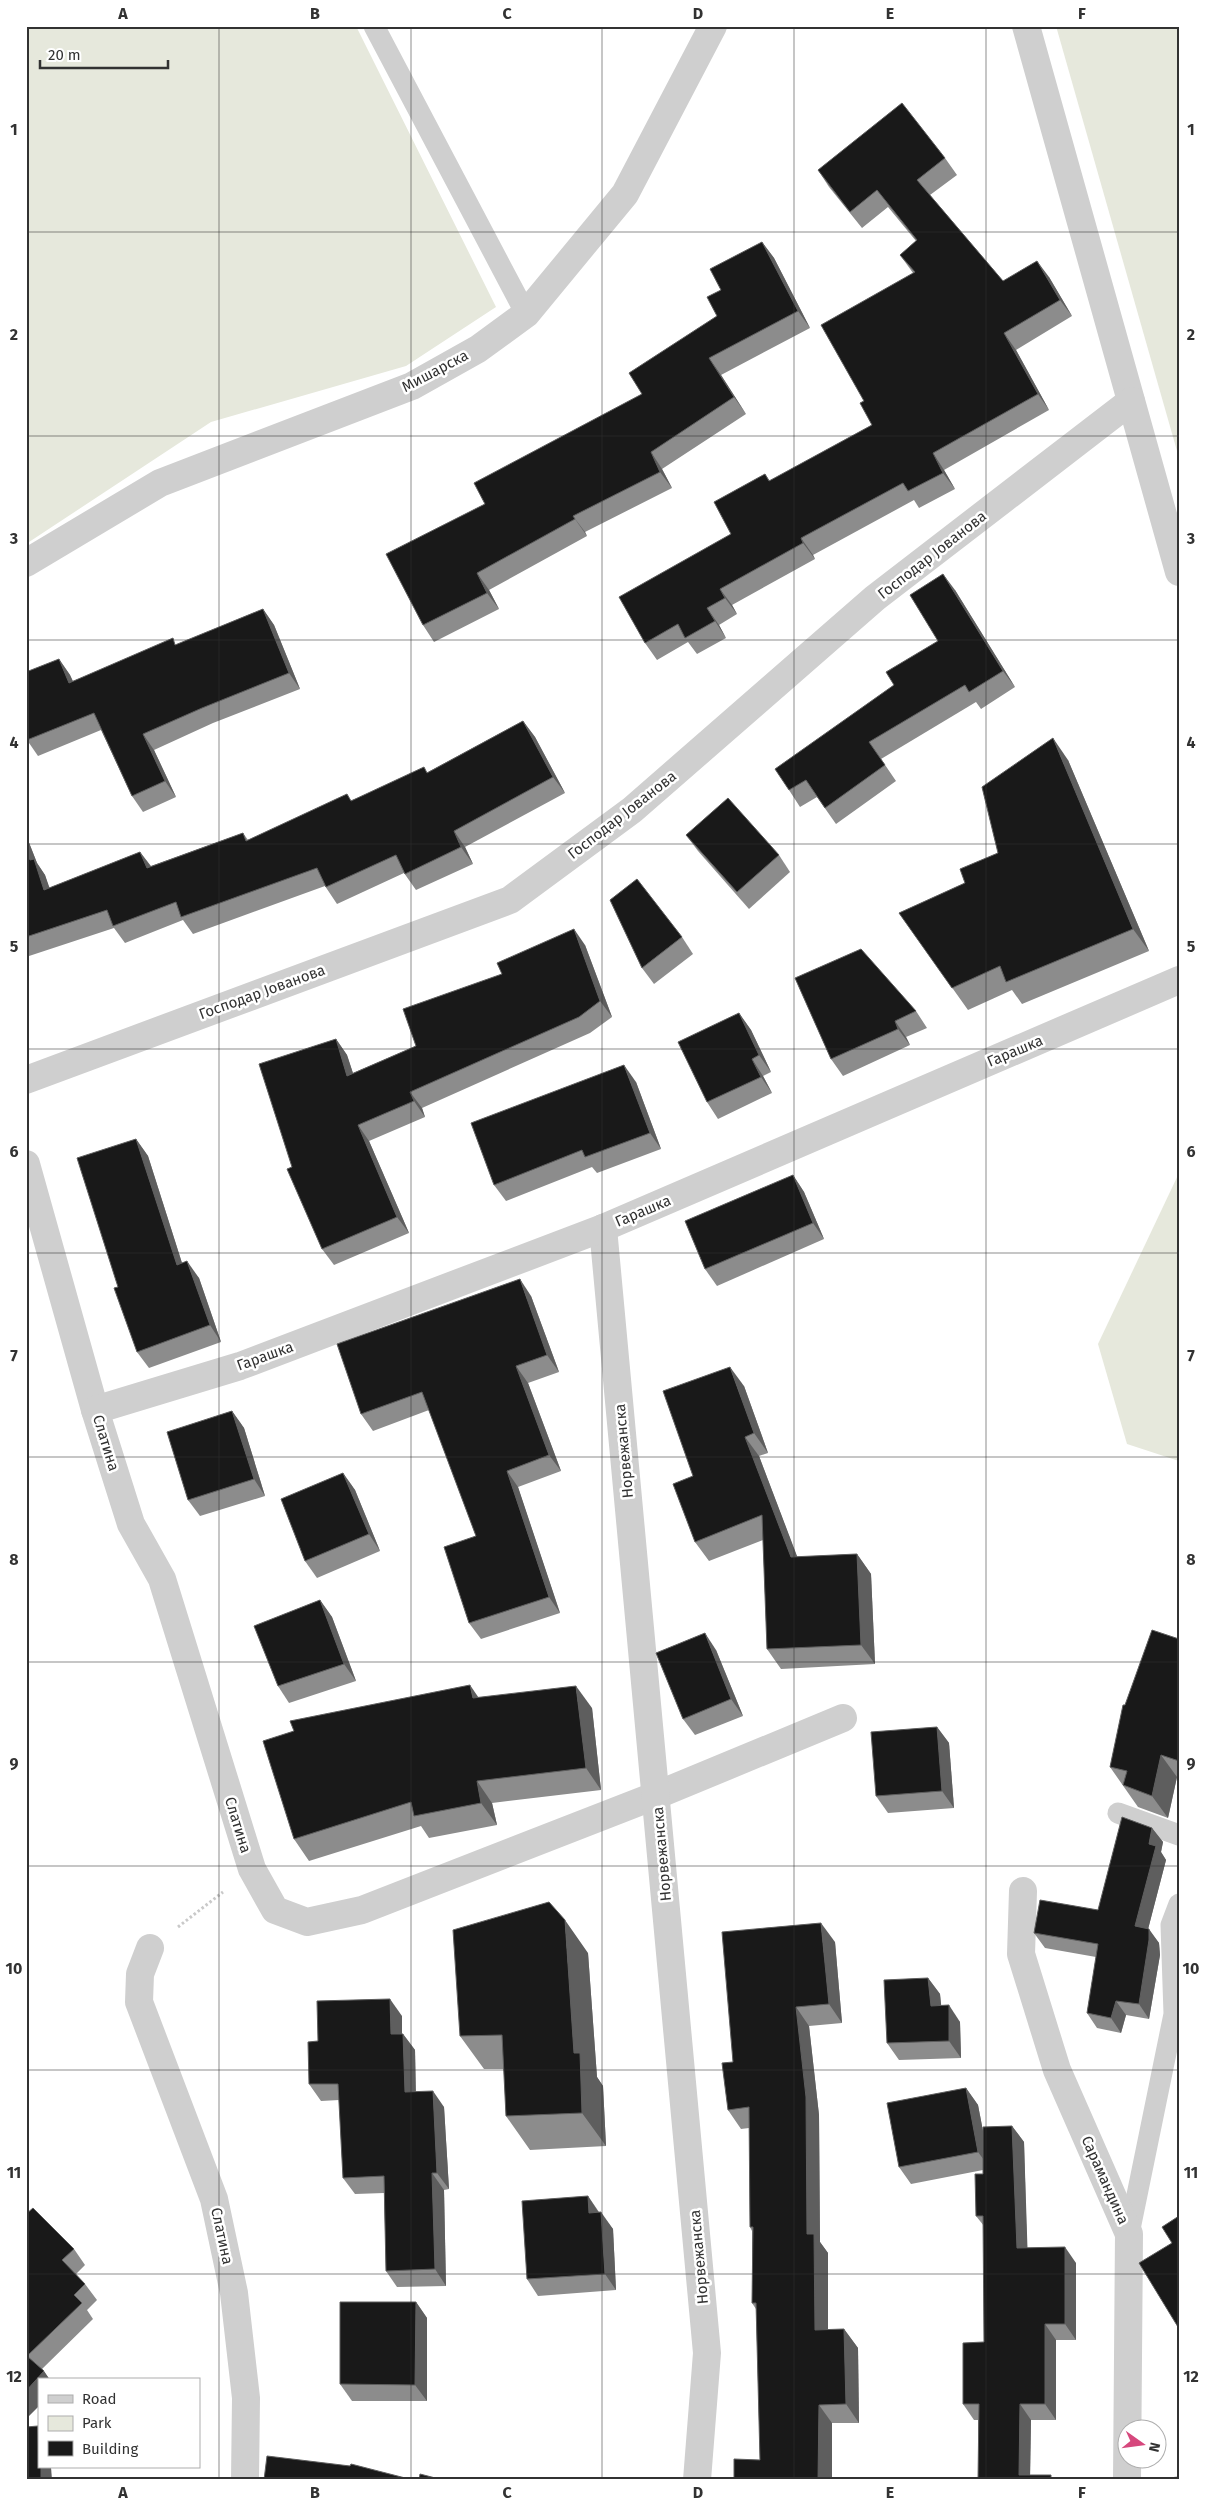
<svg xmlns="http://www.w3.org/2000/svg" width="1205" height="2506" font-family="'Fira Sans',sans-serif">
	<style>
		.green { fill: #e6e8dc }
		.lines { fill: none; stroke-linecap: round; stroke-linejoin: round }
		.path { stroke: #c9c9c9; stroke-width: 3; stroke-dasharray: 2.5 2.5; stroke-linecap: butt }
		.service { stroke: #cfcfcf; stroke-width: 21 }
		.minor { stroke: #cfcfcf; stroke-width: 28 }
		.wall { fill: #8c8c8c }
		.shaded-wall { fill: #5e5e5e }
		.building { fill: #191919; stroke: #5e5e5e }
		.grid { fill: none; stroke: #323232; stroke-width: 1; stroke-opacity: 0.55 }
		.labels { text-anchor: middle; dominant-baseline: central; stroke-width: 5; stroke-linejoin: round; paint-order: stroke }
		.street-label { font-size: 15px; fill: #323232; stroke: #fff }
		.neatline { fill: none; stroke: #323232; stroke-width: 2 }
		.grid-label { font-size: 16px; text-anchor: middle; font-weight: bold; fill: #323232 }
	</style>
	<rect width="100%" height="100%" fill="#fff"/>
	<g class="green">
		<path d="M 26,26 L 356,26 L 496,307 L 406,366 L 211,422 L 26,544 Z"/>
		<path d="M 1056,26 L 1179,26 L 1179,458 Z"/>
		<path d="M 1179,1173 L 1179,1461 L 1127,1444 L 1098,1344 Z"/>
	</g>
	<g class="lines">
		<path class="path" d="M 178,1927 L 223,1892"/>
		<g class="service">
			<path d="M 374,26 L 526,314"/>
			<path d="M 1118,1813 L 1179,1835"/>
			<path d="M 1129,2234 L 1174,2014 L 1171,1925 L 1179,1904"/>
		</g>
		<g class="minor">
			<path d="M 1026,26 L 1179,572"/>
			<path d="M 26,563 L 160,483 L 412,386 L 478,349 L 526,314 L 625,194 L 713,26"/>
			<path d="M 26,1080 L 510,900 L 632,810 L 875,598 L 1131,401"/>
			<path d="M 26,1164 L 95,1410 L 131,1524 L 162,1579 L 252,1869 L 275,1910 L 307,1922 L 362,1910 L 657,1795 L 843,1718"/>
			<path d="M 603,1228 L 707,2353 L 697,2480"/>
			<path d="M 95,1410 L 240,1366 L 603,1228 L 1179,980"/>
			<path d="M 1023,1891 L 1021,1954 L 1057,2070 L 1129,2234 L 1127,2480"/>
			<path d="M 150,1948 L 140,1974 L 139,2002 L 214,2199 L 234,2293 L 246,2398 L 245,2480"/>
		</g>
	</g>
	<g class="wall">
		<path d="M 945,158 L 957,175 L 930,195 L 1003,281 L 1049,277 L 1072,316 L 1016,350 L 1049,410 L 944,470 L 955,489 L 919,508 L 914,500 L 813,555 L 815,559 L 732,605 L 737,614 L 719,625 L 726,638 L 697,654 L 688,642 L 657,660 L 645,643 L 731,534 L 765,474 L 770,481 L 872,425 L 864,401 L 913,273 L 900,255 L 916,241 L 888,207 L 862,228 L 829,187 L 818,170 Z"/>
		<path d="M 762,242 L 774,258 L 810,328 L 721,375 L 746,414 L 662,469 L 672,488 L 585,532 L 587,536 L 489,590 L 499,609 L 434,642 L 423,625 L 485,504 L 642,394 L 717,316 L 721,290 Z"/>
		<path d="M 955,590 L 1015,687 L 981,709 L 976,702 L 881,759 L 896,781 L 836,824 L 817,797 L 800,807 L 789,790 L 938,641 Z"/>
		<path d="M 263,609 L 274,625 L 300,689 L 213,723 L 154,750 L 176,797 L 143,812 L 132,796 L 101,730 L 38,756 L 27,740 L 59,659 L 70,675 L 73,681 L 177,645 Z"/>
		<path d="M 523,721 L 535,737 L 565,793 L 465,847 L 473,864 L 416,890 L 404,873 L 337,904 L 325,886 L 193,934 L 183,920 L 125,943 L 114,928 L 26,957 L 26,835 L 37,863 L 45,875 L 49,888 L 140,852 L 151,866 L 243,833 L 248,840 L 352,800 L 428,772 Z"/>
		<path d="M 1068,760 L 1149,951 L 1022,1004 L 1012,990 L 968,1010 L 899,913 L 965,883 L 998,853 Z"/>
		<path d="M 686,835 L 779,855 L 790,872 L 749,909 L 698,851 Z"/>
		<path d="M 682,937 L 693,954 L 654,984 L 642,968 Z"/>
		<path d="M 585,945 L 612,1017 L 590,1033 L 422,1108 L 425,1117 L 369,1141 L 409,1233 L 334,1265 L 322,1249 L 292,1167 L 336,1039 L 347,1055 L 353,1073 L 416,1046 Z"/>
		<path d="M 795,978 L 916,1011 L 927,1028 L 906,1037 L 910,1045 L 843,1076 L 831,1059 Z"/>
		<path d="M 739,1013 L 751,1030 L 771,1072 L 763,1076 L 772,1093 L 718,1119 L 707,1102 Z"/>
		<path d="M 636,1082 L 661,1149 L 597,1173 L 592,1167 L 506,1201 L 494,1185 Z"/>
		<path d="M 136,1139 L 148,1156 L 182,1263 L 199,1278 L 221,1342 L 149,1368 L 137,1352 L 118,1287 Z"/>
		<path d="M 793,1175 L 804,1192 L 824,1239 L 717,1286 L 705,1269 Z"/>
		<path d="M 531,1296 L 559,1372 L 528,1383 L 561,1471 L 518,1487 L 560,1613 L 481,1639 L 469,1623 L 476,1536 L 429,1410 L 373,1431 L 361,1414 Z"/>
		<path d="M 744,1386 L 768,1453 L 759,1456 L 797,1557 L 857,1554 L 871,1574 L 875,1664 L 781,1669 L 767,1649 L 763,1540 L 709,1561 L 695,1542 Z"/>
		<path d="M 232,1411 L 244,1428 L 265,1496 L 200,1516 L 188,1500 Z"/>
		<path d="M 343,1473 L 355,1490 L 380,1551 L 317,1578 L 305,1561 Z"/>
		<path d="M 320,1600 L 332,1617 L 356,1681 L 289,1703 L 278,1686 Z"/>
		<path d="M 1179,1639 L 1179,1778 L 1177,1777 L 1168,1818 L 1138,1807 L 1110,1767 L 1125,1705 Z"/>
		<path d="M 716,1650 L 743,1716 L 695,1735 L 683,1719 Z"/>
		<path d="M 479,1697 L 592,1708 L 601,1790 L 492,1803 L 497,1825 L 429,1838 L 421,1826 L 309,1861 L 294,1839 Z"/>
		<path d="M 937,1727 L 949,1743 L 954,1808 L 888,1813 L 876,1796 Z"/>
		<path d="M 1152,1828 L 1163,1842 L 1161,1852 L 1166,1860 L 1148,1929 L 1159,1943 L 1160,1955 L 1149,2019 L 1126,2015 L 1121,2033 L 1097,2028 L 1087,2013 L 1096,1957 L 1045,1948 L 1034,1933 L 1098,1910 Z"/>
		<path d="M 835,1942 L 842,2023 L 809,2026 L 819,2115 L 820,2242 L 828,2253 L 828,2330 L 844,2329 L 858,2348 L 859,2423 L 832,2423 L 832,2480 L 734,2480 L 760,2460 L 756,2309 L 752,2303 L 752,2231 L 750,2227 L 749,2128 L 741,2129 L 728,2110 Z"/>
		<path d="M 588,1953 L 597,2077 L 603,2086 L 606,2146 L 530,2150 L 506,2116 L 504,2069 L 484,2069 L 460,2036 Z"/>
		<path d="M 928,1978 L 940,1994 L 941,2006 L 960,2022 L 961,2058 L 899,2060 L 887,2043 Z"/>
		<path d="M 402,2016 L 402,2034 L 403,2034 L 415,2050 L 416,2092 L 444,2107 L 449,2189 L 444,2190 L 446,2286 L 397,2287 L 386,2271 L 384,2193 L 355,2194 L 343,2178 L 339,2100 L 321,2101 L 309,2084 L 318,2041 Z"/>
		<path d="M 966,2088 L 978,2105 L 983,2131 L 1012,2126 L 1024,2142 L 1027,2248 L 1076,2263 L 1076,2340 L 1056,2340 L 1056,2420 L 1031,2420 L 1030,2475 L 978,2480 L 978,2420 L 974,2420 L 963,2404 L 984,2342 L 984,2226 L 976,2216 L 983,2174 L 983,2170 L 911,2184 L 899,2167 Z"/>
		<path d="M 588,2196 L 599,2212 L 613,2229 L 616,2290 L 538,2296 L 527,2279 Z"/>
		<path d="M 26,2214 L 74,2249 L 85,2265 L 76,2274 L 85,2284 L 97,2300 L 87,2310 L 93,2319 L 42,2369 L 50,2380 L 39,2380 L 26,2419 Z"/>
		<path d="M 416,2302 L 427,2318 L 427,2401 L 352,2401 L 340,2384 Z"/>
	</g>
	<g class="shaded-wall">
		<path d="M 762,242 L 774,258 L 810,328 L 798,311 Z"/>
		<path d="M 1037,261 L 1049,277 L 1072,316 L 1060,300 Z"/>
		<path d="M 1004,333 L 1016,350 L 1049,410 L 1038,394 Z"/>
		<path d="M 709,358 L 721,375 L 746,414 L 734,397 Z"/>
		<path d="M 651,452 L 662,469 L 672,488 L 660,472 Z"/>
		<path d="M 933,453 L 944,470 L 955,489 L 943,473 Z"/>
		<path d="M 573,516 L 585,532 L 587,536 L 575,519 Z"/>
		<path d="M 801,538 L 813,555 L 815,559 L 803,543 Z"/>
		<path d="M 477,573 L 489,590 L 499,609 L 487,593 Z"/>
		<path d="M 943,574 L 955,590 L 1015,687 L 1003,671 Z"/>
		<path d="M 720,589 L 732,605 L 737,614 L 725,598 Z"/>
		<path d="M 707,608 L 719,625 L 726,638 L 715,621 Z"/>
		<path d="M 263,609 L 274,625 L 300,689 L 289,673 Z"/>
		<path d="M 59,659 L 70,675 L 80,698 L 69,683 Z"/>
		<path d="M 523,721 L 535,737 L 565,793 L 553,777 Z"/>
		<path d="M 143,734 L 154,750 L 176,797 L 165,781 Z"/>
		<path d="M 1053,738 L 1068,760 L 1149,951 L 1133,929 Z"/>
		<path d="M 454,831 L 465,847 L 473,864 L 461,847 Z"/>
		<path d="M 26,835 L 37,863 L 45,875 L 56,906 L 44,890 L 30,860 L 26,849 Z"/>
		<path d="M 140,852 L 152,868 L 147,868 Z"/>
		<path d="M 574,929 L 585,945 L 612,1017 L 600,1001 Z"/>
		<path d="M 739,1013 L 751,1030 L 771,1072 L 759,1055 Z"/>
		<path d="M 895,1021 L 906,1037 L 910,1045 L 898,1029 Z"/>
		<path d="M 336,1039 L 347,1055 L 359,1092 L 347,1076 Z"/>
		<path d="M 752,1059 L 763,1076 L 772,1093 L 761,1077 Z"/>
		<path d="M 624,1065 L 636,1082 L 661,1149 L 650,1133 Z"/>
		<path d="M 410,1092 L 422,1108 L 425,1117 L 414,1101 Z"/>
		<path d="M 358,1125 L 369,1141 L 409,1233 L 397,1217 Z"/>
		<path d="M 136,1139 L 148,1156 L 188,1282 L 177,1265 Z"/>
		<path d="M 793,1175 L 804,1192 L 824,1239 L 813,1223 Z"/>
		<path d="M 187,1261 L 199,1278 L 221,1342 L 210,1325 Z"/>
		<path d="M 520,1279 L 531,1296 L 559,1372 L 547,1355 Z"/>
		<path d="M 516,1366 L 528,1383 L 561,1471 L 549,1455 Z"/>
		<path d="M 730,1367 L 744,1386 L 768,1453 L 754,1433 Z"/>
		<path d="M 232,1411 L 244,1428 L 265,1496 L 254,1479 Z"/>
		<path d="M 745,1437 L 759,1456 L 805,1577 L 791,1557 Z"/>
		<path d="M 507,1471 L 518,1487 L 560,1613 L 549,1597 Z"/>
		<path d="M 343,1473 L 355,1490 L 380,1551 L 369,1534 Z"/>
		<path d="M 857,1554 L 871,1574 L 875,1664 L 861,1645 Z"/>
		<path d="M 320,1600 L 332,1617 L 356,1681 L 344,1664 Z"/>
		<path d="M 705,1633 L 716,1650 L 743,1716 L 731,1699 Z"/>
		<path d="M 470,1685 L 485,1707 L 473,1698 Z"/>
		<path d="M 576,1686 L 592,1708 L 601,1790 L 586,1768 Z"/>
		<path d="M 937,1727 L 949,1743 L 954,1808 L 942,1791 Z"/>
		<path d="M 1161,1755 L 1177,1777 L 1168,1818 L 1152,1796 Z"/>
		<path d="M 477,1781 L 492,1803 L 497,1825 L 481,1803 Z"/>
		<path d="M 1152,1828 L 1163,1842 L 1161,1852 L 1166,1860 L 1145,1941 L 1135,1926 Z"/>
		<path d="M 565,1920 L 588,1953 L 597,2077 L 603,2086 L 606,2146 L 582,2113 L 574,2053 Z"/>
		<path d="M 821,1923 L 835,1942 L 842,2023 L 829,2004 Z"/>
		<path d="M 1149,1929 L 1159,1943 L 1160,1955 L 1149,2019 L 1139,2004 Z"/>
		<path d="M 928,1978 L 940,1994 L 943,2023 L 931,2006 Z"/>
		<path d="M 390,1999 L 402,2016 L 402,2051 L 391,2034 Z"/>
		<path d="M 1116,2001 L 1126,2015 L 1121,2033 L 1111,2018 Z"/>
		<path d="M 949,2005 L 960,2022 L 961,2058 L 949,2041 Z"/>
		<path d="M 796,2007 L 809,2026 L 819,2115 L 820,2242 L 828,2253 L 828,2349 L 815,2330 L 807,2234 Z"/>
		<path d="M 403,2034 L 415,2050 L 416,2109 L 405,2092 Z"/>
		<path d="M 966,2088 L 978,2105 L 990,2168 L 978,2152 Z"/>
		<path d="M 433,2091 L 444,2107 L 449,2189 L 437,2173 Z"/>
		<path d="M 1012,2126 L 1024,2142 L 1028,2264 L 1017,2248 Z"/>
		<path d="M 432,2173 L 444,2190 L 446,2286 L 435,2269 Z"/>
		<path d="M 588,2196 L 599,2213 L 589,2213 Z"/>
		<path d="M 601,2212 L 613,2229 L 616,2290 L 605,2274 Z"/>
		<path d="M 1065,2247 L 1076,2263 L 1076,2340 L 1065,2324 Z"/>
		<path d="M 416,2302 L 427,2318 L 427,2401 L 415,2385 Z"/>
		<path d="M 1045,2324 L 1056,2340 L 1056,2420 L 1045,2404 Z"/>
		<path d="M 844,2329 L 858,2348 L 859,2423 L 846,2404 Z"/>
		<path d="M 44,2371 L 50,2380 L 39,2380 L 39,2406 L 26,2419 L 26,2391 Z"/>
		<path d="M 1020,2404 L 1031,2420 L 1030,2480 L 1019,2475 Z"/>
		<path d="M 819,2405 L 832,2423 L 832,2480 L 818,2480 Z"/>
		<path d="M 41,2467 L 51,2467 L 52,2480 L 41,2480 Z"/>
	</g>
	<g class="building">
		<path d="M 902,103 L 945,158 L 917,180 L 1003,281 L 1037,261 L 1060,300 L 1004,333 L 1038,394 L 933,453 L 943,473 L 908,491 L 903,483 L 801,538 L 803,543 L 720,589 L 725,598 L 707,608 L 715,621 L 685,638 L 678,624 L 645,643 L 619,597 L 731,534 L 714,502 L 765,474 L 769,481 L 872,425 L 860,403 L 864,401 L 821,325 L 915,272 L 900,255 L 917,240 L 877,190 L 850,212 L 818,170 Z"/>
		<path d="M 762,242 L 798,311 L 709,358 L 734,397 L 651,452 L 660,472 L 573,516 L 575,519 L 477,573 L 487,593 L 423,625 L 386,554 L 485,504 L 474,483 L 642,394 L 629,373 L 717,316 L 707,297 L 721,290 L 710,269 Z"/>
		<path d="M 943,574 L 1003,671 L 969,692 L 965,685 L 869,742 L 885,765 L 825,808 L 806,780 L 789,790 L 775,769 L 894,685 L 886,672 L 938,641 L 910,595 Z"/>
		<path d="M 263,609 L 289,673 L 202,708 L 143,734 L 165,781 L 132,796 L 94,713 L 27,740 L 26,738 L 26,672 L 59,659 L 69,683 L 173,638 L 175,645 Z"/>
		<path d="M 523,721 L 553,777 L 454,831 L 461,847 L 405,874 L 396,855 L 326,887 L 317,868 L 181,917 L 176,902 L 113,926 L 107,910 L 26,937 L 26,849 L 30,860 L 34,859 L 44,890 L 140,852 L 147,868 L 243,833 L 246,841 L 347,794 L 351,801 L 424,767 L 427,773 Z"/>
		<path d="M 1053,738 L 1133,929 L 1006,982 L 1000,966 L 952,988 L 899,913 L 965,883 L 960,869 L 998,853 L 982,787 Z"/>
		<path d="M 728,798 L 779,855 L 737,892 L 686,835 Z"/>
		<path d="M 637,879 L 682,937 L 642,968 L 610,900 Z"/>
		<path d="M 574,929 L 600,1001 L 579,1017 L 410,1092 L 414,1101 L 358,1125 L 397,1217 L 322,1249 L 287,1169 L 292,1167 L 259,1064 L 336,1039 L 347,1076 L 416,1046 L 403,1009 L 502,974 L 497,963 Z"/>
		<path d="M 861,949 L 916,1011 L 895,1021 L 898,1029 L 831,1059 L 795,978 Z"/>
		<path d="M 739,1013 L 759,1055 L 752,1059 L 761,1077 L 707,1102 L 678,1042 Z"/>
		<path d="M 624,1065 L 650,1133 L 585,1157 L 582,1150 L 494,1185 L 471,1123 Z"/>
		<path d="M 136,1139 L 177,1265 L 187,1261 L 210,1325 L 137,1352 L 114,1288 L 118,1287 L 77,1158 Z"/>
		<path d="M 793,1175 L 813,1223 L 705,1269 L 685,1221 Z"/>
		<path d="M 520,1279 L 547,1355 L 516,1366 L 549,1455 L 507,1471 L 549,1597 L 469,1623 L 444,1547 L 476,1536 L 422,1392 L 361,1414 L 337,1344 Z"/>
		<path d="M 730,1367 L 754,1433 L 745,1437 L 791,1557 L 857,1554 L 861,1645 L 767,1649 L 762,1515 L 695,1542 L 673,1484 L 693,1476 L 663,1391 Z"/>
		<path d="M 232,1411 L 254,1479 L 188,1500 L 167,1432 Z"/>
		<path d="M 343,1473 L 369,1534 L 305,1561 L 281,1499 Z"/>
		<path d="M 320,1600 L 344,1664 L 278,1686 L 254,1626 Z"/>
		<path d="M 1152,1630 L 1179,1639 L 1179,1761 L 1161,1755 L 1152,1796 L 1123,1785 L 1127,1771 L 1110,1767 L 1123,1705 L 1125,1705 Z"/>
		<path d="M 705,1633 L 731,1699 L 683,1719 L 656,1653 Z"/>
		<path d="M 470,1685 L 473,1698 L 576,1686 L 586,1768 L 477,1781 L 481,1803 L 414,1816 L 411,1802 L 294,1839 L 263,1741 L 294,1731 L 290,1721 Z"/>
		<path d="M 937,1727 L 942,1791 L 876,1796 L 871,1732 Z"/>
		<path d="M 1122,1817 L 1152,1828 L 1149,1844 L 1156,1846 L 1135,1926 L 1149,1929 L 1149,1940 L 1139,2004 L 1116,2001 L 1111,2018 L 1087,2013 L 1098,1944 L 1034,1933 L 1040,1900 L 1098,1910 Z"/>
		<path d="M 549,1902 L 565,1920 L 574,2053 L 580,2053 L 582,2113 L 506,2116 L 502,2035 L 460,2036 L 453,1930 Z"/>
		<path d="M 821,1923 L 829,2004 L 796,2007 L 806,2097 L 807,2234 L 814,2234 L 815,2330 L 844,2329 L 846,2404 L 819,2405 L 818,2480 L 734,2480 L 734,2459 L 760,2460 L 756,2303 L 752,2303 L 753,2227 L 750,2227 L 749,2107 L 728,2110 L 722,2063 L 733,2062 L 722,1932 Z"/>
		<path d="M 928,1978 L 931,2006 L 949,2005 L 949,2041 L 887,2043 L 884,1980 Z"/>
		<path d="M 390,1999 L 391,2034 L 403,2034 L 405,2092 L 433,2091 L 437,2173 L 432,2173 L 435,2269 L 386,2271 L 384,2176 L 343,2178 L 338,2084 L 309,2084 L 308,2042 L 318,2041 L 317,2001 Z"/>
		<path d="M 966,2088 L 978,2152 L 899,2167 L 887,2103 Z"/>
		<path d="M 1012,2126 L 1017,2248 L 1065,2247 L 1065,2324 L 1045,2324 L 1045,2404 L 1020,2404 L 1019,2475 L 1051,2475 L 1051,2480 L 978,2480 L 979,2404 L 963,2404 L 963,2343 L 984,2342 L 983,2216 L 976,2216 L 975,2174 L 983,2174 L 983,2127 Z"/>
		<path d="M 588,2196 L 589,2213 L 601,2212 L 605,2274 L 527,2279 L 522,2201 Z"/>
		<path d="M 33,2208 L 74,2249 L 62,2260 L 85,2284 L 74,2295 L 82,2303 L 27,2356 L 44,2371 L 26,2391 L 26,2214 Z"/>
		<path d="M 1179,2216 L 1179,2326 L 1178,2327 L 1139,2263 L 1172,2243 L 1162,2227 Z"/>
		<path d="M 340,2302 L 416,2302 L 415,2385 L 340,2384 Z"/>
		<path d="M 38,2426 L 39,2467 L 41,2467 L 41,2480 L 26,2480 L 26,2427 Z"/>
		<path d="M 267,2456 L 350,2466 L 351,2464 L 413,2480 L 264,2480 Z"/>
		<path d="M 420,2474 L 443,2480 L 419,2480 Z"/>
		<path d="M 1179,2477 L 1179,2480 L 1168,2480 L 1168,2478 Z"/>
	</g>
	<path class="grid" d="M 219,26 L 219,2480M 411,26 L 411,2480M 602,26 L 602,2480M 794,26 L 794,2480M 986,26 L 986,2480M 26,232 L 1179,232M 26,436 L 1179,436M 26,640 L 1179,640M 26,844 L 1179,844M 26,1049 L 1179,1049M 26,1253 L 1179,1253M 26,1457 L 1179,1457M 26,1662 L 1179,1662M 26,1866 L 1179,1866M 26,2070 L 1179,2070M 26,2274 L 1179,2274"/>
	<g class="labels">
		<g class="street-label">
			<text transform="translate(435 371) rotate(-28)">Мишарска</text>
			<text transform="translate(932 555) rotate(-38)">Господар Јованова</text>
			<text transform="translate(622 815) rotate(-38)">Господар Јованова</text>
			<text transform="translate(262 992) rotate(-20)">Господар Јованова</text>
			<text transform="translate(1015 1051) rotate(-23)">Гарашка</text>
			<text transform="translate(643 1211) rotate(-23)">Гарашка</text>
			<text transform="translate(265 1356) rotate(-20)">Гарашка</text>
			<text transform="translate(106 1443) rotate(73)">Слатина</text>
			<text transform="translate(624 1451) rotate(-95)">Норвежанска</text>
			<text transform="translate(238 1825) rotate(73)">Слатина</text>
			<text transform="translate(662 1854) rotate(-95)">Норвежанска</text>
			<text transform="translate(1105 2180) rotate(66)">Сарамандина</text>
			<text transform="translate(222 2236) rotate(78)">Слатина</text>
			<text transform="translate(699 2257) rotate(-95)">Норвежанска</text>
		</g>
	</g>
	<rect width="1205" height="2506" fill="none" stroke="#ffffff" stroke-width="55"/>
	<rect x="38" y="2378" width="162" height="90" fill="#ffffff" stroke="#adadad"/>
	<rect x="48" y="2395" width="25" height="8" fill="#cfcfcf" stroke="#adadad"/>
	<text x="82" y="2404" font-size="15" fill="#323232">Road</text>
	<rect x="48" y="2416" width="25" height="15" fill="#e6e8dc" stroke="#adadad"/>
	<text x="82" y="2428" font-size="15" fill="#323232">Park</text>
	<rect x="48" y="2441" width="25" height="15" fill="#191919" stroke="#adadad"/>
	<text x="82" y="2454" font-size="15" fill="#323232">Building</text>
	<g transform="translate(1142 2444) rotate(104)"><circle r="24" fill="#ffffff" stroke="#adadad"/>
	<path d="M0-4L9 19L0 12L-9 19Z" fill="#d6487d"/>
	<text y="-8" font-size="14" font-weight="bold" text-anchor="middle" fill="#323232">N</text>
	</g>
	<path d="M40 60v8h128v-8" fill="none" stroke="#323232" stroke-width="2.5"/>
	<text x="48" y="60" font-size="15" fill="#323232" stroke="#ffffff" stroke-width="4" paint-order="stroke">20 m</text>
	<rect x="28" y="28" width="1150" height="2450" class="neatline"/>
	<g class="grid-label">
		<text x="123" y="19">A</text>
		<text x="315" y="19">B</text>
		<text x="507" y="19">C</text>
		<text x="698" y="19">D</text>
		<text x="890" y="19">E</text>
		<text x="1082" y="19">F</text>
		<text x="14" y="135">1</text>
		<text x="1191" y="135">1</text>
		<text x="14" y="340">2</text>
		<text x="1191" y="340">2</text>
		<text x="14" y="544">3</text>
		<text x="1191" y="544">3</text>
		<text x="14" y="748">4</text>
		<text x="1191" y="748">4</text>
		<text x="14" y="952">5</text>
		<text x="1191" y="952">5</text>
		<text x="14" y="1157">6</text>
		<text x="1191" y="1157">6</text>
		<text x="14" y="1361">7</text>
		<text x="1191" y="1361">7</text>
		<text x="14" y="1565">8</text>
		<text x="1191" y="1565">8</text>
		<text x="14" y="1769">9</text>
		<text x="1191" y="1769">9</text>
		<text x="14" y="1974">10</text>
		<text x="1191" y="1974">10</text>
		<text x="14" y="2178">11</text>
		<text x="1191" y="2178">11</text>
		<text x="14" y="2382">12</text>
		<text x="1191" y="2382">12</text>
		<text x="123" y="2498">A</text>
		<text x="315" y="2498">B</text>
		<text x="507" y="2498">C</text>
		<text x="698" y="2498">D</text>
		<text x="890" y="2498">E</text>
		<text x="1082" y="2498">F</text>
	</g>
</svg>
